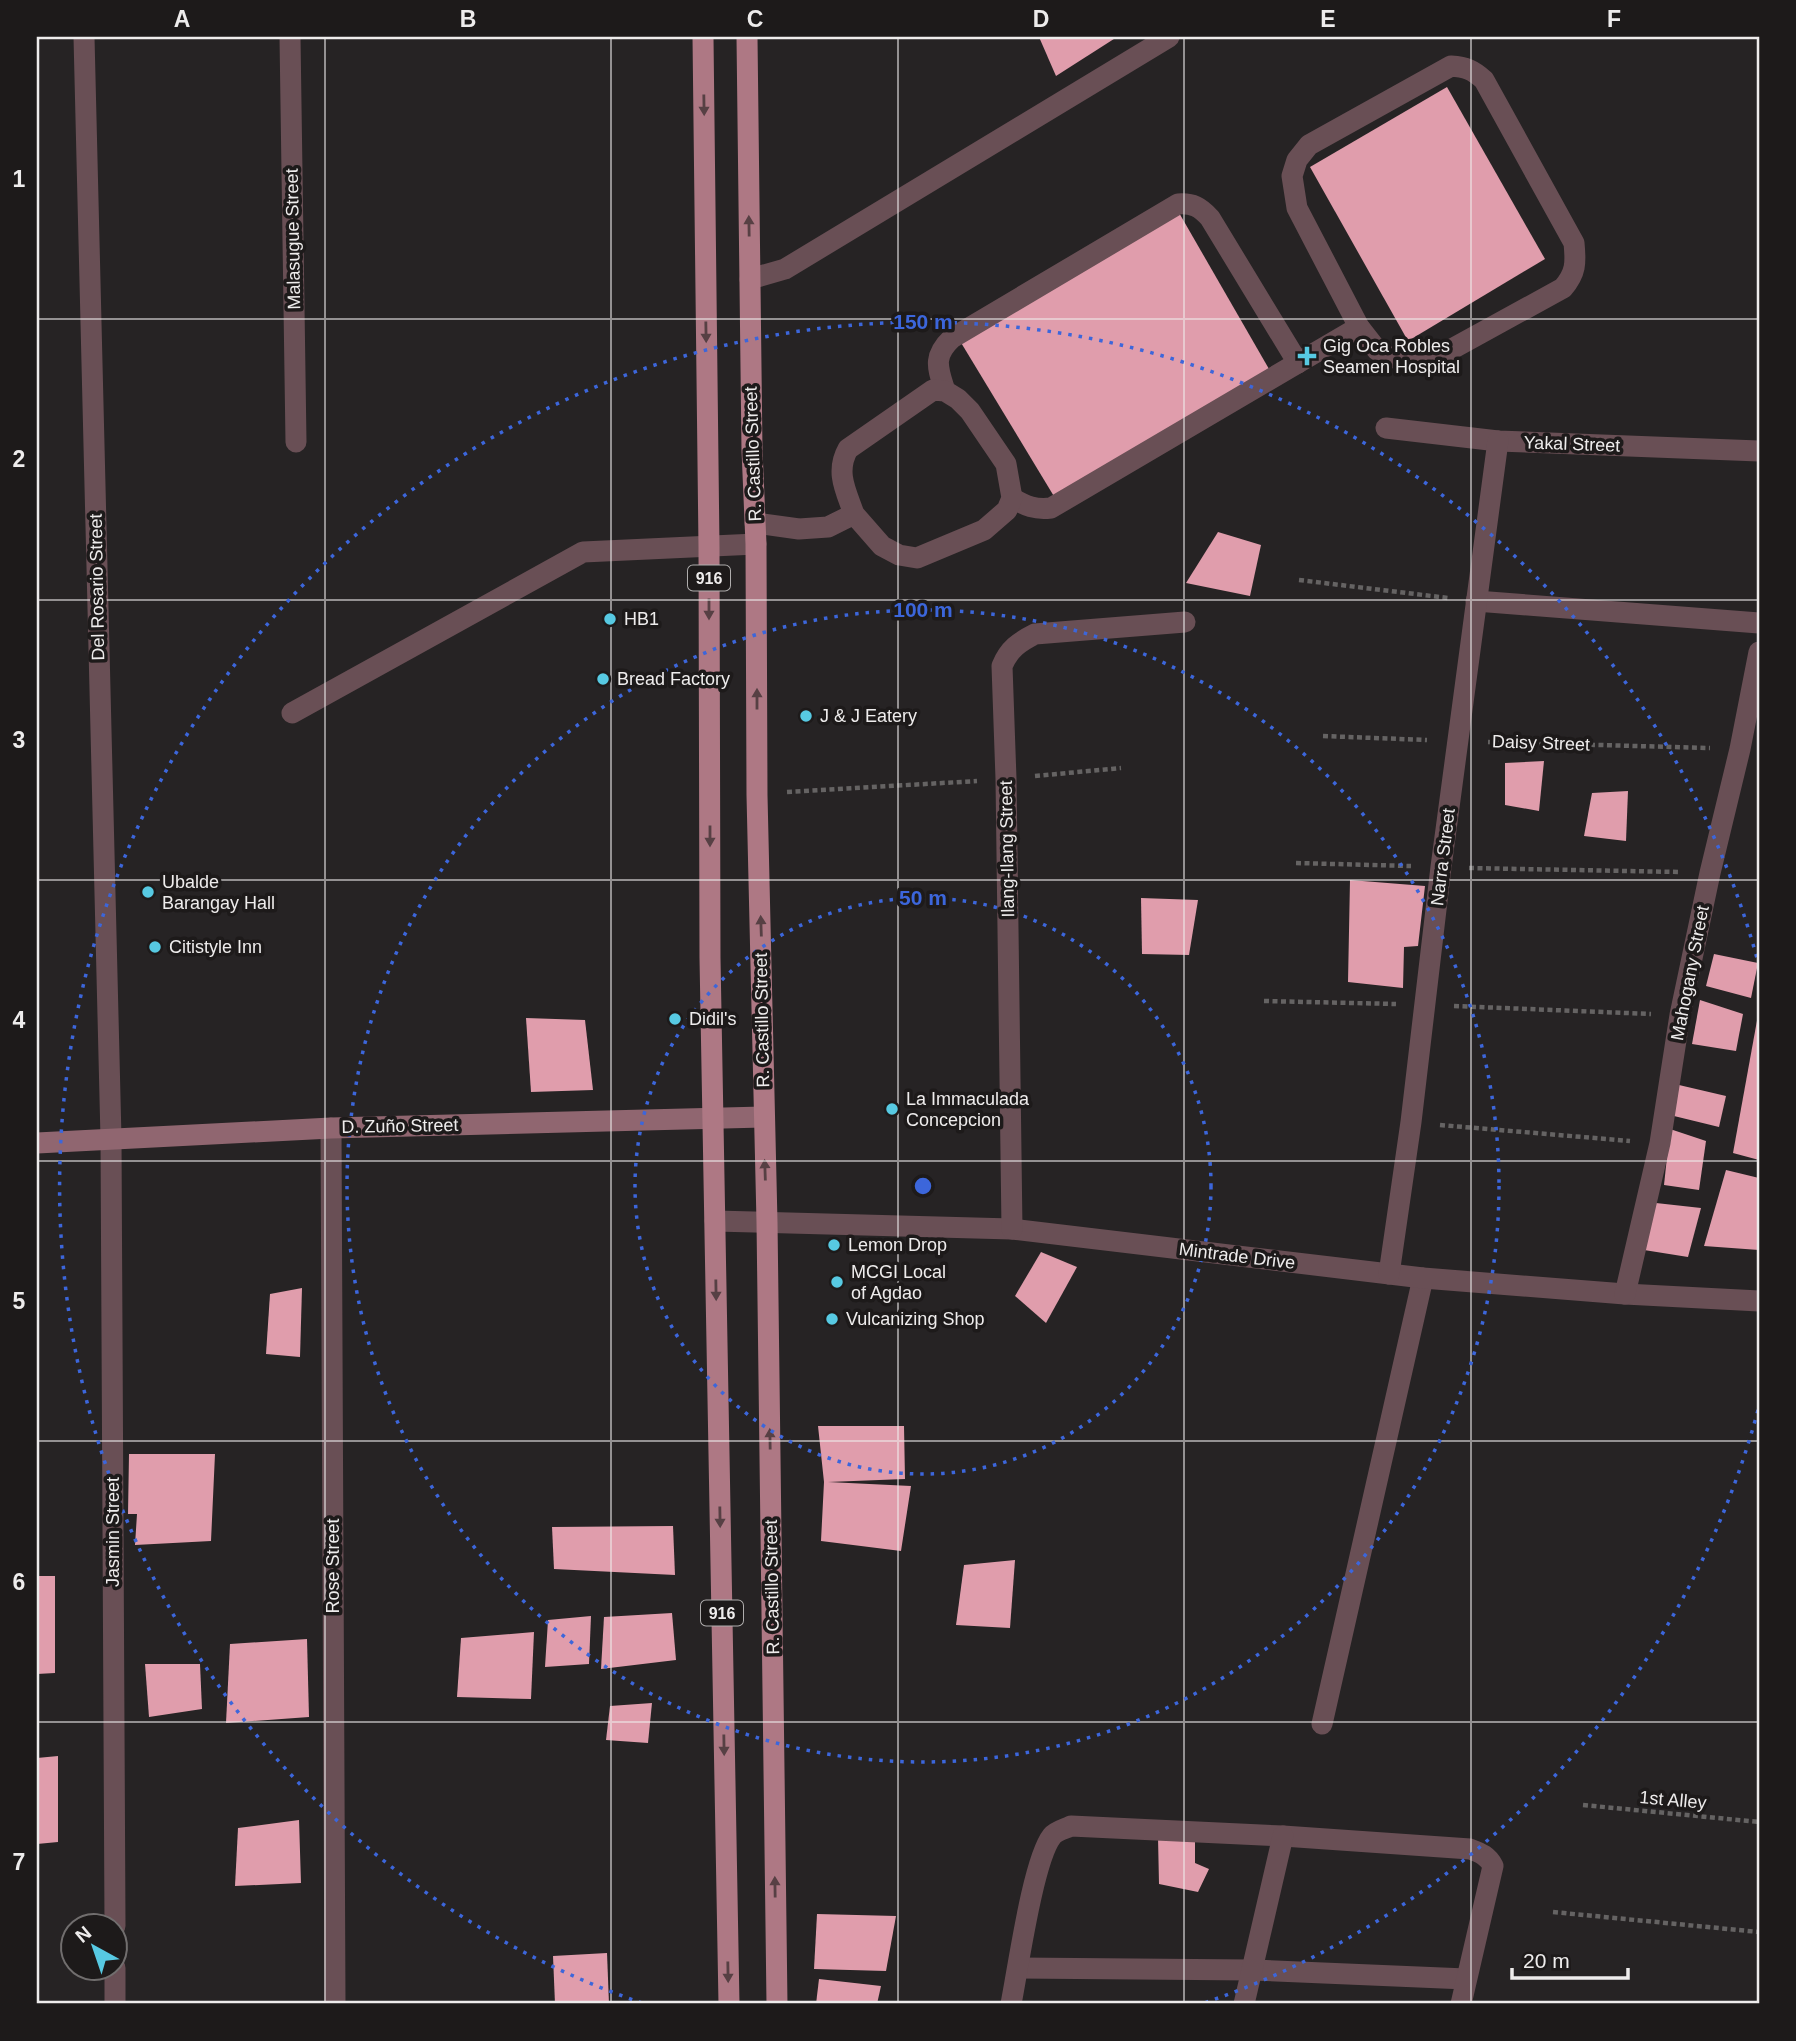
<svg xmlns="http://www.w3.org/2000/svg" width="1796" height="2041" font-family="Arial,sans-serif">
	<style>
		.building { fill: #e09dac }
		.lines { fill: none; stroke-linecap: round; stroke-linejoin: round }
		.path { stroke: #656363; stroke-width: 4.5; stroke-dasharray: 5 3.5; stroke-linecap: butt }
		.lane { stroke: #694f55; stroke-width: 21 }
		.street { stroke: #694f55; stroke-width: 21 }
		.secondary { stroke: #906670; stroke-width: 21 }
		.primary { stroke: #ae7884; stroke-width: 21 }
		.oneway { fill: #574044 }
		.grid { fill: none; stroke: #eeecec; stroke-width: 2; stroke-opacity: 0.55 }
		.ring { fill: none; stroke: #3c66db; stroke-width: 3.5; stroke-dasharray: 3.5 7 }
		.poi-dot { fill: #57c9e2; stroke: #1d1a1a; stroke-width: 2.5 }
		.labels { text-anchor: middle; dominant-baseline: central; stroke-width: 7; stroke-linejoin: round; paint-order: stroke }
		.shield { fill: #1d1a1a; stroke: #afadad; stroke-width: 2 }
		.shield-label { font-size: 16px; font-weight: bold; fill: #eeecec }
		.street-label { font-size: 18px; fill: #eeecec; stroke: #1d1a1a }
		.poi-label { font-size: 18px; fill: #eeecec; stroke: #1d1a1a; text-anchor: start }
		.centre { fill: #3c66db; stroke: #1d1a1a; stroke-width: 3.5 }
		.ring-label { font-size: 21px; text-anchor: middle; font-weight: bold; fill: #3c66db; stroke: #1d1a1a; stroke-width: 7; stroke-linejoin: round; paint-order: stroke }
		.neatline { fill: none; stroke: #eeecec; stroke-width: 2.5 }
		.grid-label { font-size: 23px; text-anchor: middle; font-weight: bold; fill: #eeecec }
	</style>
	<rect width="100%" height="100%" fill="#262324"/>
	<g class="building">
		<path d="M 1039,37 L 1117,37 L 1056,76 Z"/>
		<path d="M 1447,87 L 1545,259 L 1408,341 L 1310,167 Z"/>
		<path d="M 1178,211 L 1269,369 L 1055,498 L 960,341 Z"/>
		<path d="M 1218,532 L 1261,545 L 1250,596 L 1186,583 Z"/>
		<path d="M 1544,761 L 1539,811 L 1505,805 L 1505,763 Z"/>
		<path d="M 1628,791 L 1626,841 L 1584,836 L 1592,793 Z"/>
		<path d="M 1350,880 L 1425,886 L 1418,946 L 1404,947 L 1403,988 L 1348,982 Z"/>
		<path d="M 1141,898 L 1198,900 L 1189,955 L 1142,954 Z"/>
		<path d="M 1714,954 L 1758,963 L 1751,998 L 1706,986 Z"/>
		<path d="M 1700,1000 L 1743,1014 L 1736,1051 L 1692,1044 Z"/>
		<path d="M 1758,1015 L 1759,1015 L 1759,1160 L 1733,1153 Z"/>
		<path d="M 526,1018 L 585,1020 L 593,1090 L 531,1092 Z"/>
		<path d="M 1679,1085 L 1726,1096 L 1719,1127 L 1674,1116 Z"/>
		<path d="M 1670,1129 L 1706,1141 L 1699,1190 L 1664,1185 Z"/>
		<path d="M 1726,1170 L 1759,1178 L 1759,1250 L 1704,1246 Z"/>
		<path d="M 1656,1203 L 1701,1208 L 1688,1257 L 1644,1250 Z"/>
		<path d="M 1041,1252 L 1077,1267 L 1046,1323 L 1015,1296 Z"/>
		<path d="M 302,1288 L 300,1357 L 266,1354 L 270,1294 Z"/>
		<path d="M 818,1426 L 904,1426 L 905,1479 L 828,1482 L 911,1486 L 901,1551 L 821,1541 L 824,1482 Z"/>
		<path d="M 129,1454 L 215,1454 L 211,1541 L 135,1545 L 137,1514 L 128,1514 Z"/>
		<path d="M 673,1526 L 675,1575 L 554,1569 L 552,1527 Z"/>
		<path d="M 1015,1560 L 1010,1628 L 956,1625 L 964,1565 Z"/>
		<path d="M 37,1576 L 55,1576 L 55,1673 L 37,1674 Z"/>
		<path d="M 672,1613 L 676,1660 L 601,1669 L 604,1617 Z"/>
		<path d="M 591,1616 L 589,1664 L 545,1667 L 548,1620 Z"/>
		<path d="M 534,1632 L 531,1699 L 457,1697 L 461,1638 Z"/>
		<path d="M 307,1639 L 309,1717 L 226,1723 L 230,1644 Z"/>
		<path d="M 145,1664 L 200,1664 L 202,1709 L 149,1717 Z"/>
		<path d="M 652,1703 L 648,1743 L 606,1740 L 610,1706 Z"/>
		<path d="M 58,1756 L 58,1842 L 37,1844 L 37,1758 Z"/>
		<path d="M 299,1820 L 301,1883 L 235,1886 L 238,1828 Z"/>
		<path d="M 1195,1835 L 1195,1863 L 1209,1869 L 1198,1892 L 1159,1884 L 1158,1837 Z"/>
		<path d="M 817,1914 L 896,1916 L 886,1971 L 814,1969 Z"/>
		<path d="M 607,1953 L 609,2004 L 555,2004 L 553,1956 Z"/>
		<path d="M 819,1979 L 881,1986 L 877,2004 L 816,2004 Z"/>
	</g>
	<g class="lines">
		<g class="path">
			<path d="M 1299,580 L 1448,598"/>
			<path d="M 1323,736 L 1427,740"/>
			<path d="M 1488,742 L 1710,748"/>
			<path d="M 1035,776 L 1121,768"/>
			<path d="M 787,792 L 977,781"/>
			<path d="M 1296,863 L 1411,866"/>
			<path d="M 1469,868 L 1680,872"/>
			<path d="M 1264,1001 L 1396,1004"/>
			<path d="M 1454,1006 L 1651,1014"/>
			<path d="M 1440,1125 L 1630,1141"/>
			<path d="M 1583,1805 L 1759,1822"/>
			<path d="M 1553,1912 L 1759,1932"/>
		</g>
		<g class="lane">
			<path d="M 1451,66 C 1466,67 1473,70 1484,80 L 1574,243 C 1576,263 1576,273 1563,288 L 1441,355 L 1403,360 L 1386,356 L 1377,350 L 1359,327 L 1297,208 L 1292,176 L 1297,160 L 1309,145 Z"/>
			<path d="M 750,279 L 785,269 L 1169,37"/>
			<path d="M 945,391 C 938,368 932,357 952,338 L 1178,204 C 1193,203 1200,207 1210,218 L 1298,363"/>
			<path d="M 1012,498 C 1026,506 1035,510 1051,508 L 1359,327"/>
			<path d="M 755,523 L 799,529 L 828,527 L 854,514 L 882,546 L 899,555 L 917,558 L 984,530 L 1007,510 L 1012,498 L 1006,464 L 970,411 L 958,399 L 945,391 L 933,390 L 848,449 C 835,472 846,491 854,514"/>
			<path d="M 292,713 L 583,552 L 756,544"/>
			<path d="M 1322,1724 L 1423,1278"/>
		</g>
		<g class="street">
			<path d="M 84,37 L 111,1138 L 115,1926"/>
			<path d="M 290,37 L 296,442"/>
			<path d="M 1386,428 L 1498,441 L 1759,451"/>
			<path d="M 1476,601 L 1759,623"/>
			<path d="M 331,1128 L 335,2004"/>
			<path d="M 715,1221 L 1012,1229 L 1423,1278 L 1625,1294 L 1759,1301"/>
			<path d="M 1012,1229 L 1006,779 L 1002,666 C 1009,649 1019,642 1035,634 L 1185,622"/>
			<path d="M 1389,1274 L 1411,1122 L 1441,867 L 1498,441"/>
			<path d="M 1625,1294 L 1660,1143 L 1680,1015 L 1710,873 L 1740,749 L 1759,652"/>
			<path d="M 115,1968 L 115,2004"/>
			<path d="M 1018,1968 L 1253,1970 L 1466,1979"/>
			<path d="M 1011,2004 C 1018,1969 1033,1860 1052,1836 C 1056,1831 1065,1829 1071,1826 L 1283,1836 L 1470,1849 C 1481,1853 1488,1856 1493,1866 L 1461,2004"/>
			<path d="M 1244,2004 L 1283,1836"/>
		</g>
		<path class="secondary" d="M 37,1143 L 331,1128 L 763,1117"/>
		<g class="primary">
			<path d="M 703,37 L 709,547 L 710,958 L 729,2004"/>
			<path d="M 747,37 L 752,450 L 756,544 L 757,795 L 767,1222 L 777,2004"/>
		</g>
	</g>
	<defs><path id="oneway-solid" d="M-6-.8H1V-3.2L6.5 0L1 3.2V.8H-6Z" transform="scale(1.75)"/></defs>
	<g class="oneway">
		<use href="#oneway-solid" transform="translate(704 105) rotate(89)"/>
		<use href="#oneway-solid" transform="translate(749 226) rotate(-91)"/>
		<use href="#oneway-solid" transform="translate(706 332) rotate(89)"/>
		<use href="#oneway-solid" transform="translate(709 609) rotate(90)"/>
		<use href="#oneway-solid" transform="translate(757 699) rotate(-90)"/>
		<use href="#oneway-solid" transform="translate(710 836) rotate(90)"/>
		<use href="#oneway-solid" transform="translate(761 926) rotate(-92)"/>
		<use href="#oneway-solid" transform="translate(765 1170) rotate(-92)"/>
		<use href="#oneway-solid" transform="translate(716 1290) rotate(89)"/>
		<use href="#oneway-solid" transform="translate(770 1439) rotate(-91)"/>
		<use href="#oneway-solid" transform="translate(720 1517) rotate(89)"/>
		<use href="#oneway-solid" transform="translate(724 1745) rotate(89)"/>
		<use href="#oneway-solid" transform="translate(775 1887) rotate(-91)"/>
		<use href="#oneway-solid" transform="translate(728 1972) rotate(89)"/>
	</g>
	<path class="grid" d="M 325,37 L 325,2004M 611,37 L 611,2004M 898,37 L 898,2004M 1184,37 L 1184,2004M 1471,37 L 1471,2004M 37,319 L 1759,319M 37,600 L 1759,600M 37,880 L 1759,880M 37,1161 L 1759,1161M 37,1441 L 1759,1441M 37,1722 L 1759,1722"/>
	<g class="ring">
		<circle cx="923" cy="1186" r="288"/>
		<circle cx="923" cy="1186" r="576"/>
		<path d="M1758 1410A864 864 0 0 1 1204 2003M642 2003A864 864 0 1 1 1758 962"/>
	</g>
	<g class="poi-dot">
		<path d="M1303.5 345.5h7v7h7v7h-7v7h-7v-7h-7v-7h7z"/>
		<circle cx="610" cy="619" r="7"/>
		<circle cx="603" cy="679" r="7"/>
		<circle cx="806" cy="716" r="7"/>
		<circle cx="148" cy="892" r="7"/>
		<circle cx="155" cy="947" r="7"/>
		<circle cx="675" cy="1019" r="7"/>
		<circle cx="892" cy="1109" r="7"/>
		<circle cx="834" cy="1245" r="7"/>
		<circle cx="837" cy="1282" r="7"/>
		<circle cx="832" cy="1319" r="7"/>
	</g>
	<g class="labels">
		<g class="shield">
			<rect x="688" y="565.5" width="42" height="25" rx="5"/>
			<rect x="701" y="1600.5" width="42" height="25" rx="5"/>
		</g>
		<g class="shield-label">
			<text x="709" y="578">916</text>
			<text x="722" y="1613">916</text>
		</g>
		<g class="street-label">
			<text transform="translate(293 239) rotate(-91)">Malasugue Street</text>
			<text transform="translate(1572 444) rotate(2)">Yakal Street</text>
			<text transform="translate(753 454) rotate(-92)">R. Castillo Street</text>
			<text transform="translate(97 587) rotate(-91)">Del Rosario Street</text>
			<text transform="translate(1541 743) rotate(2)">Daisy Street</text>
			<text transform="translate(1007 849) rotate(-91)">Ilang-Ilang Street</text>
			<text transform="translate(1443 857) rotate(-83)">Narra Street</text>
			<text transform="translate(1690 973) rotate(-79)">Mahogany Street</text>
			<text transform="translate(762 1020) rotate(-91)">R. Castillo Street</text>
			<text transform="translate(400 1126) rotate(-1)">D. Zuño Street</text>
			<text transform="translate(1237 1256) rotate(7)">Mintrade Drive</text>
			<text transform="translate(113 1532) rotate(-90)">Jasmin Street</text>
			<text transform="translate(333 1566) rotate(-90)">Rose Street</text>
			<text transform="translate(772 1587) rotate(-91)">R. Castillo Street</text>
			<text transform="translate(1673 1800) rotate(5)">1st Alley</text>
		</g>
		<g class="poi-label">
			<text x="1323" y="346">Gig Oca Robles<tspan x="1323" dy="21">Seamen Hospital</tspan></text>
			<text x="624" y="619">HB1</text>
			<text x="617" y="679">Bread Factory</text>
			<text x="820" y="716">J &amp; J Eatery</text>
			<text x="162" y="882">Ubalde<tspan x="162" dy="21">Barangay Hall</tspan></text>
			<text x="169" y="947">Citistyle Inn</text>
			<text x="689" y="1019">Didil's</text>
			<text x="906" y="1099">La Immaculada<tspan x="906" dy="21">Concepcion</tspan></text>
			<text x="848" y="1245">Lemon Drop</text>
			<text x="851" y="1272">MCGI Local<tspan x="851" dy="21">of Agdao</tspan></text>
			<text x="846" y="1319">Vulcanizing Shop</text>
		</g>
	</g>
	<circle cx="923" cy="1186" r="10" class="centre"/>
	<g class="ring-label">
		<text x="923" y="329">150 m</text>
		<text x="923" y="617">100 m</text>
		<text x="923" y="905">50 m</text>
	</g>
	<rect width="1796" height="2041" fill="none" stroke="#1d1a1a" stroke-width="77"/>
	<g transform="translate(94 1947) rotate(320)"><circle r="33" fill="#1d1a1a" stroke="#716e6e" stroke-width="2"/>
	<path d="M0-5L12 26L0 18L-12 26Z" fill="#57c9e2"/>
	<text y="-10" font-size="19" font-weight="bold" text-anchor="middle" fill="#eeecec">N</text>
	</g>
	<path d="M1512 1968v10h116v-10" fill="none" stroke="#eeecec" stroke-width="3.5"/>
	<text x="1523" y="1968" font-size="21" fill="#eeecec" stroke="#1d1a1a" stroke-width="5" paint-order="stroke">20 m</text>
	<rect x="38" y="38" width="1720" height="1964" class="neatline"/>
	<g class="grid-label">
		<text x="182" y="27">A</text>
		<text x="468" y="27">B</text>
		<text x="755" y="27">C</text>
		<text x="1041" y="27">D</text>
		<text x="1328" y="27">E</text>
		<text x="1614" y="27">F</text>
		<text x="19" y="187">1</text>
		<text x="19" y="467">2</text>
		<text x="19" y="748">3</text>
		<text x="19" y="1028">4</text>
		<text x="19" y="1309">5</text>
		<text x="19" y="1590">6</text>
		<text x="19" y="1870">7</text>
	</g>
</svg>
